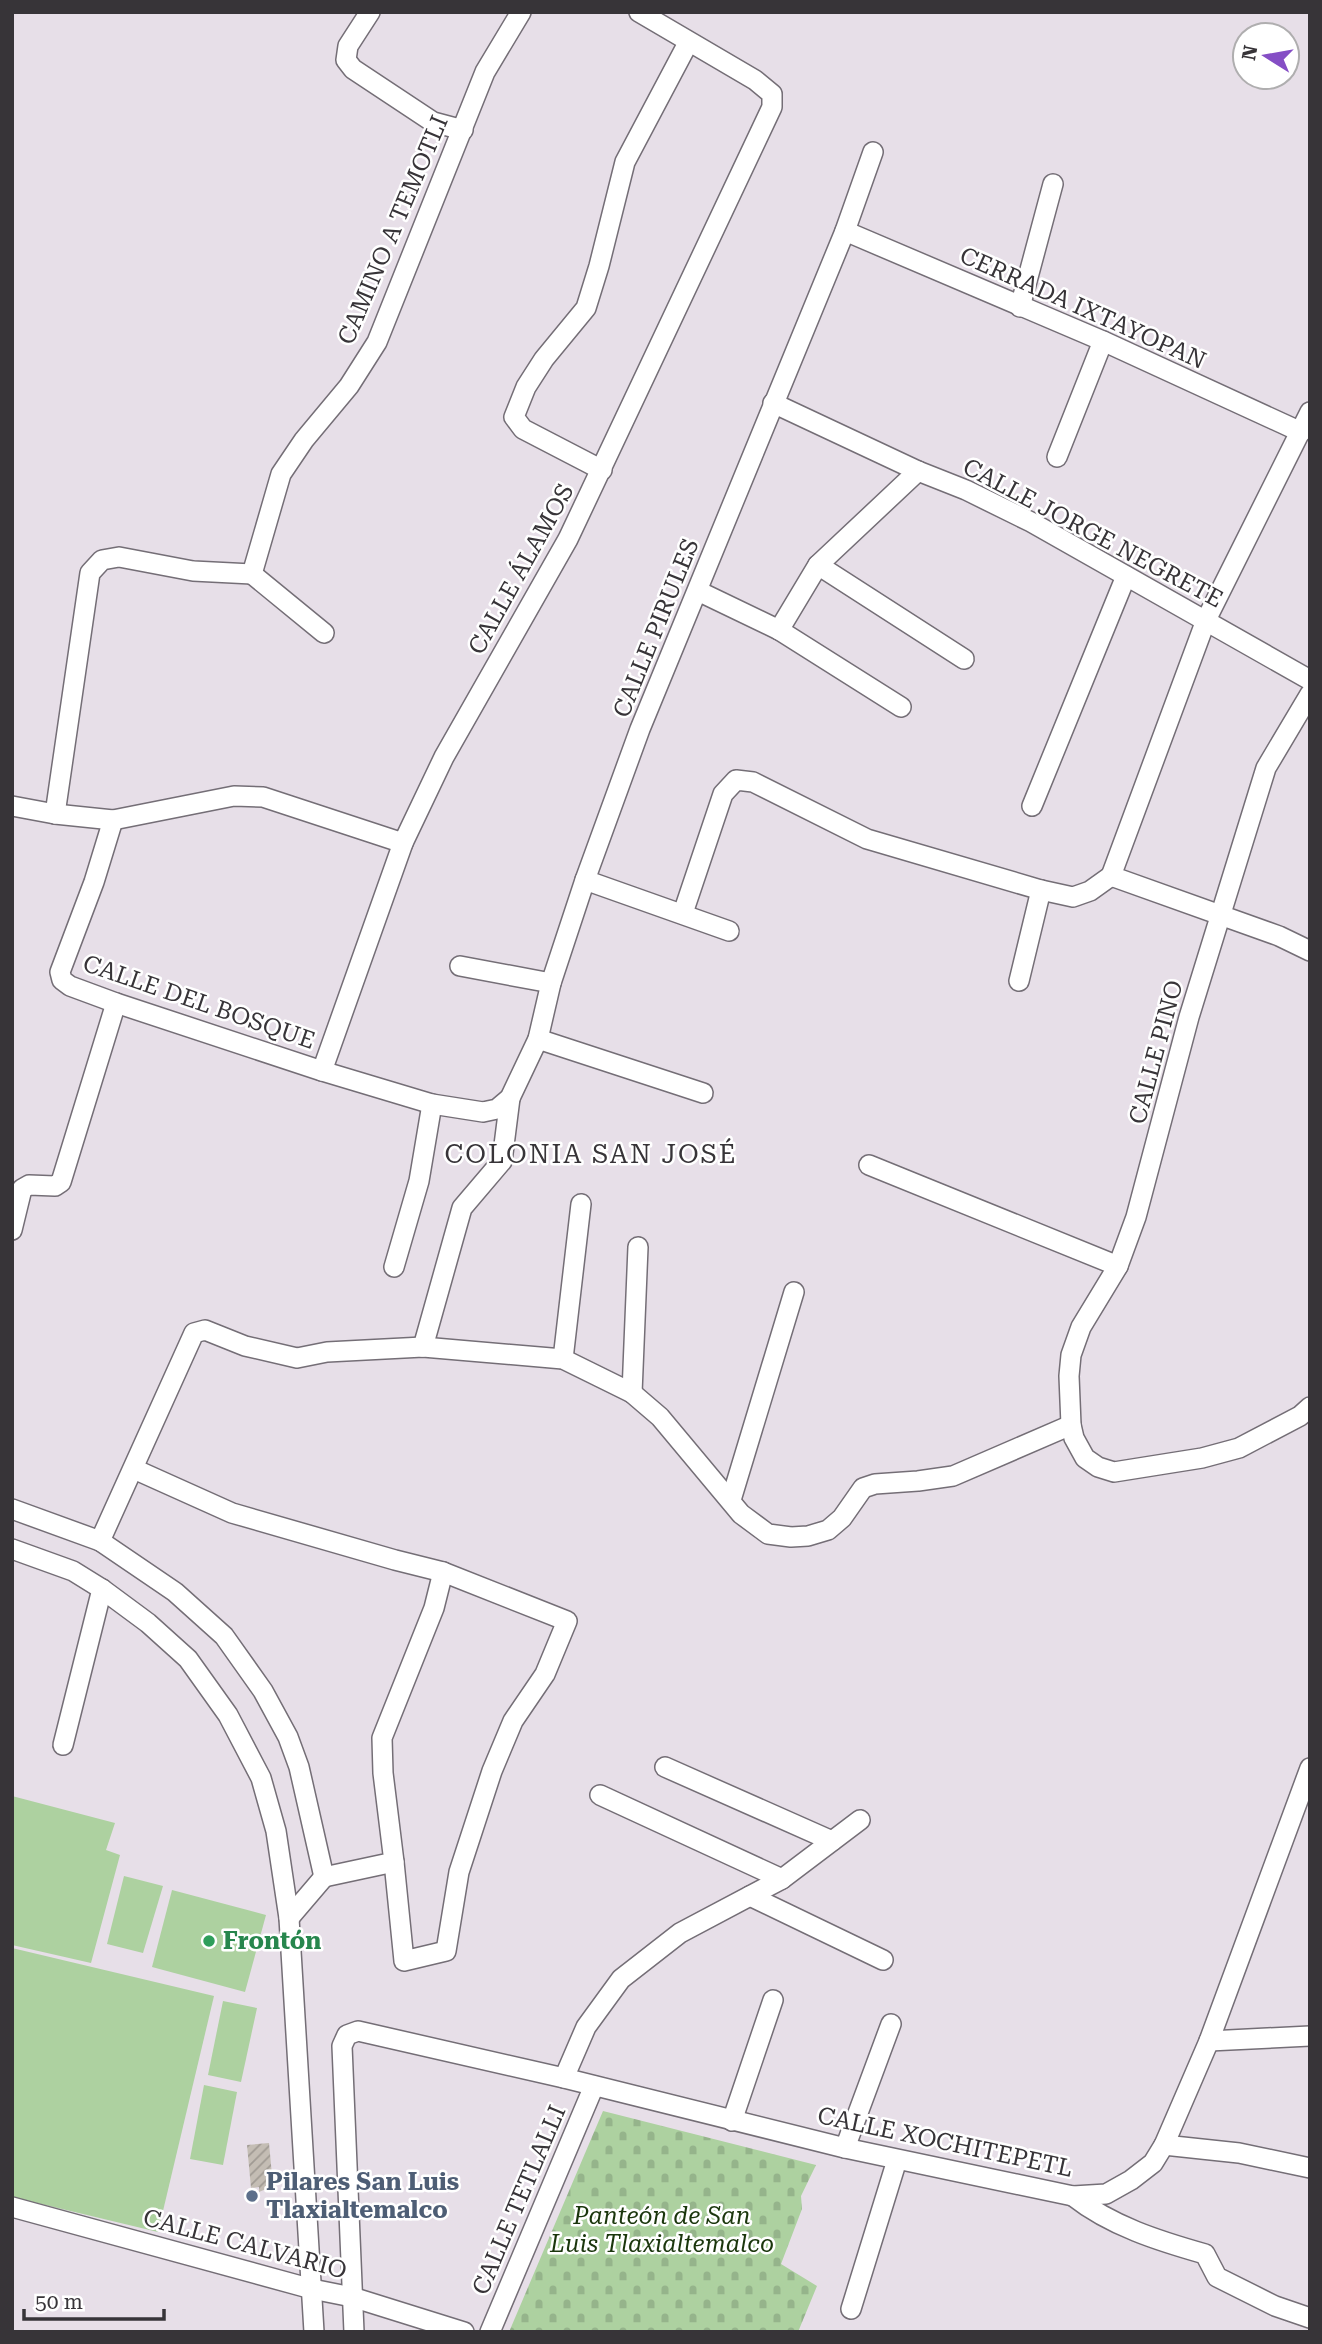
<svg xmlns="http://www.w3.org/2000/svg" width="1322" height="2344" font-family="'Roboto Serif',serif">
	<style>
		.cemetery { fill: url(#cemetery-stones) }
		.pitch { fill: #add1a0 }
		.building { fill: url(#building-hatch) }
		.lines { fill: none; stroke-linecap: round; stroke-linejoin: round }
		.minor-casing { stroke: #746e76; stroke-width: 22 }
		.minor { stroke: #fff; stroke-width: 19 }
		.leisure-dot { fill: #2e9e5b; stroke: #fff; stroke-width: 2.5 }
		.service-dot { fill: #5c6f8a; stroke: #fff; stroke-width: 2.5 }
		.labels { text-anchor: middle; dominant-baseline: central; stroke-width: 5; stroke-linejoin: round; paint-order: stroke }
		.street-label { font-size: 24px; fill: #373438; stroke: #fff }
		.leisure-label { font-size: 24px; font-weight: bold; fill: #27864d; stroke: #fff; text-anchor: start }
		.service-label { font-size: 24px; font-weight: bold; fill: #4e5e75; stroke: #fff; text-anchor: start }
		.park-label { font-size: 24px; font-style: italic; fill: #1a360c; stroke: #fff }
		.neighbourhood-label { font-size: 26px; letter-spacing: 2px; fill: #373438; stroke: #fff }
	</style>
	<defs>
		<pattern id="cemetery-stones" width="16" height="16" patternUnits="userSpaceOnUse" patternTransform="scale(1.75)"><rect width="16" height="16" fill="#add1a0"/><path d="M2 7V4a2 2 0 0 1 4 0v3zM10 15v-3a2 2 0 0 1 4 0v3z" fill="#95b48b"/></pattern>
		<pattern id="building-hatch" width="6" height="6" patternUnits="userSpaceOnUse" patternTransform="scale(1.75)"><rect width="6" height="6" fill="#c4bdb4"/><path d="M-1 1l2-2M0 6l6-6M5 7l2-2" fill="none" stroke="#a09a93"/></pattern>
	</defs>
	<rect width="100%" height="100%" fill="#e7dfe8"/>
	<path class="cemetery" d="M 603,2111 L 816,2165 L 801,2196 L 802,2209 L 781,2264 L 817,2286 L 798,2332 L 509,2332 Z"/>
	<g class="pitch">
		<path d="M 12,1796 L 115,1823 L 106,1850 L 120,1855 L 91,1963 L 12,1945 Z"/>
		<path d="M 124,1876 L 163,1886 L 143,1953 L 107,1944 Z"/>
		<path d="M 172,1890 L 266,1915 L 245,1992 L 152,1967 Z"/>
		<path d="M 12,1948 L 214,1996 L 158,2232 L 12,2197 Z"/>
		<path d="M 223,2001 L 257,2008 L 241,2082 L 208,2075 Z"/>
		<path d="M 204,2085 L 237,2092 L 223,2165 L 190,2159 Z"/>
	</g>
	<path class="building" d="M 269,2143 L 273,2186 L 259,2192 L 259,2187 L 251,2188 L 247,2145 Z"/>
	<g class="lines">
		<defs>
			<g id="minor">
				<path d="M 370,12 L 348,46 L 346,60 L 353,69 L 433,122 L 463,130"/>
				<path d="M 845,231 L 1103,341 L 1301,432"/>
				<path d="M 1020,307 L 1053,184"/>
				<path d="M 773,403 L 918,471 L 966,490 L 1031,522 L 1310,680"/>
				<path d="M 1057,457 L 1103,341"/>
				<path d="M 602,470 L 523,429 L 514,417 L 526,387 L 544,359 L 586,308 L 599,266 L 625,162 L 688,43"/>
				<path d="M 818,565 L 964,659"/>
				<path d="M 252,574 L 281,474 L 304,440 L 349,386 L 377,342 L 485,72 L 521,12"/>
				<path d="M 252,574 L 324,633"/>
				<path d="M 698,591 L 779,630 L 901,707"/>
				<path d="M 779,630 L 818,565 L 918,471"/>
				<path d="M 1310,694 L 1266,768 L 1189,1017 L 1136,1217 L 1118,1266 L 1081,1327 L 1071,1355 L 1069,1376 L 1071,1425 L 1074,1438 L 1085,1458 L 1098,1467 L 1114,1472 L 1202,1458 L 1239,1448 L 1300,1416 L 1310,1407"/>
				<path d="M 12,806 L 55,814 L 113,820 L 234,796 L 263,797 L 403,843"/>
				<path d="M 1032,806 L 1126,576"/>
				<path d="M 55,814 L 90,573 L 102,560 L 119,557 L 193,571 L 252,574"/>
				<path d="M 113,820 L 94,882 L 60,972 L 62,980 L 70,986 L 116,1003 L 322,1071 L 432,1104 L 483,1112 L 497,1109 L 510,1098 L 538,1039 L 551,983 L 585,880 L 640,729 L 845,231 L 873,152"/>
				<path d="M 1111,876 L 1206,620 L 1310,412"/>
				<path d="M 1111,876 L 1279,936 L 1310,951"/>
				<path d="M 585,880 L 729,931"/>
				<path d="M 683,913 L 723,794 L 736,780 L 753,782 L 867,839 L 1041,890 L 1073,897 L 1090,891 L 1111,876"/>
				<path d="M 460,966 L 551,983"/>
				<path d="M 1019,981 L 1041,890"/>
				<path d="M 538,1039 L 703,1093"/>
				<path d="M 322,1071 L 403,843 L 444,757 L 568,539 L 772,107 L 772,94 L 755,80 L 639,12"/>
				<path d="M 869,1165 L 1118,1266"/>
				<path d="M 12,1230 L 22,1189 L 29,1185 L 55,1186 L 61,1182 L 116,1003"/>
				<path d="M 394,1267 L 419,1181 L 432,1104"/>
				<path d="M 423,1347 L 462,1208 L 502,1161 L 510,1098"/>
				<path d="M 563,1359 L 581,1204"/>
				<path d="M 632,1393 L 638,1247"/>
				<path d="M 134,1469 L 232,1513 L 395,1560 L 443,1572 L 567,1621 L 545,1674 L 513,1721 L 492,1771 L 459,1872 L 446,1951 L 404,1961 L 394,1862"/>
				<path d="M 731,1500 L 794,1292"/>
				<path d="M 12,1509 L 100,1541 L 175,1592 L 224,1636 L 263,1691 L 288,1737 L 299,1767 L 324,1877"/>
				<path d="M 100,1541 L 194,1333 L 205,1330 L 245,1346 L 297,1358 L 327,1352 L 423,1347 L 563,1359 L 632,1393 L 660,1417 L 741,1514 L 768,1534 L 791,1537 L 808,1536 L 828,1530 L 842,1518 L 863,1488 L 875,1484 L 918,1481 L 953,1476 L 1071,1425"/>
				<path d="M 12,1549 L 73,1571 L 102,1589 L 148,1623 L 188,1659 L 228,1715 L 261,1778 L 276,1831 L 289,1918 L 314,2332"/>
				<path d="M 63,1745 L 102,1589"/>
				<path d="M 665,1767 L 832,1841"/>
				<path d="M 600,1795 L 782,1879"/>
				<path d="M 324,1877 L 394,1862 L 383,1773 L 382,1738 L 434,1608 L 443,1572"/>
				<path d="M 750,1896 L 883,1960"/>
				<path d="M 289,1918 L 324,1877"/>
				<path d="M 1209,2041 L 1310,2036"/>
				<path d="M 564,2078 L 586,2027 L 621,1979 L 680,1933 L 782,1879 L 860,1820"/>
				<path d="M 732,2121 L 773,2000"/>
				<path d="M 1164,2145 L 1239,2153 L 1310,2168"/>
				<path d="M 845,2148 L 891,2024"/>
				<path d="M 1073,2196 C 1111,2226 1159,2241 1205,2254 L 1217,2277 L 1275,2306 L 1310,2318"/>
				<path d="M 12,2207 L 312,2289 L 352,2297 L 464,2332"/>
				<path d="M 851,2309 L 897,2160"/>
				<path d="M 354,2332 L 342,2046 L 347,2035 L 358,2031 L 564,2078 L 845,2148 L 1073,2196 L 1106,2194 L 1131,2180 L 1153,2163 L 1164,2145 L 1209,2041 L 1310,1768"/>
				<path d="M 490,2332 L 594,2086"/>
			</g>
		</defs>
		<use href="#minor" class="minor-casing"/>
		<use href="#minor" class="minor"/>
	</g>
	<circle class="leisure-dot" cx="209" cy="1941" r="7"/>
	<circle class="service-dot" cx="252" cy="2196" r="7"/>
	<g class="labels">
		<g class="street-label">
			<text transform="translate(393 230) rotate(-67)">CAMINO A TEMOTLI</text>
			<text transform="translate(1083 308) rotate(24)">CERRADA IXTAYOPAN</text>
			<text transform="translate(1093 533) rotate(28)">CALLE JORGE NEGRETE</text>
			<text transform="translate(521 569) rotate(-61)">CALLE ÁLAMOS</text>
			<text transform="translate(656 628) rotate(-68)">CALLE PIRULES</text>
			<text transform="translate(199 1002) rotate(19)">CALLE DEL BOSQUE</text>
			<text transform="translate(1156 1052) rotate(-75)">CALLE PINO</text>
			<text transform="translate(945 2142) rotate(12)">CALLE XOCHITEPETL</text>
			<text transform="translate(519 2200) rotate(-67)">CALLE TETLALLI</text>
			<text transform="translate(245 2244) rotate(15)">CALLE CALVARIO</text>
		</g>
		<g class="leisure-label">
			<text x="223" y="1941">Frontón</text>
		</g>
		<g class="service-label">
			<text x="266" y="2182">Pilares San Luis<tspan x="266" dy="28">Tlaxialtemalco</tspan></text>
		</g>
		<g class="park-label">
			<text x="662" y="2216">Panteón de San<tspan x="662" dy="28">Luis Tlaxialtemalco</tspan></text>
		</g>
		<g class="neighbourhood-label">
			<text x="591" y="1154">COLONIA SAN JOSÉ</text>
		</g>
	</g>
	<rect width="1322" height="2344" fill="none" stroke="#373438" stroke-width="28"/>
	<g transform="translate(1266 56) rotate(281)"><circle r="33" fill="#ffffff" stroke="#afaeaf" stroke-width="2"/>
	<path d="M0-5L12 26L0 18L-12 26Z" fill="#854ec5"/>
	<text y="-10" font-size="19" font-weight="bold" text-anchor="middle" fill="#373438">N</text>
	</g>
	<path d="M24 2309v10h140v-10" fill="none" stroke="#373438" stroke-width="3.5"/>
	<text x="35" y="2309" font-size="21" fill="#373438" stroke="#ffffff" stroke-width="5" paint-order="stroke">50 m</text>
</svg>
